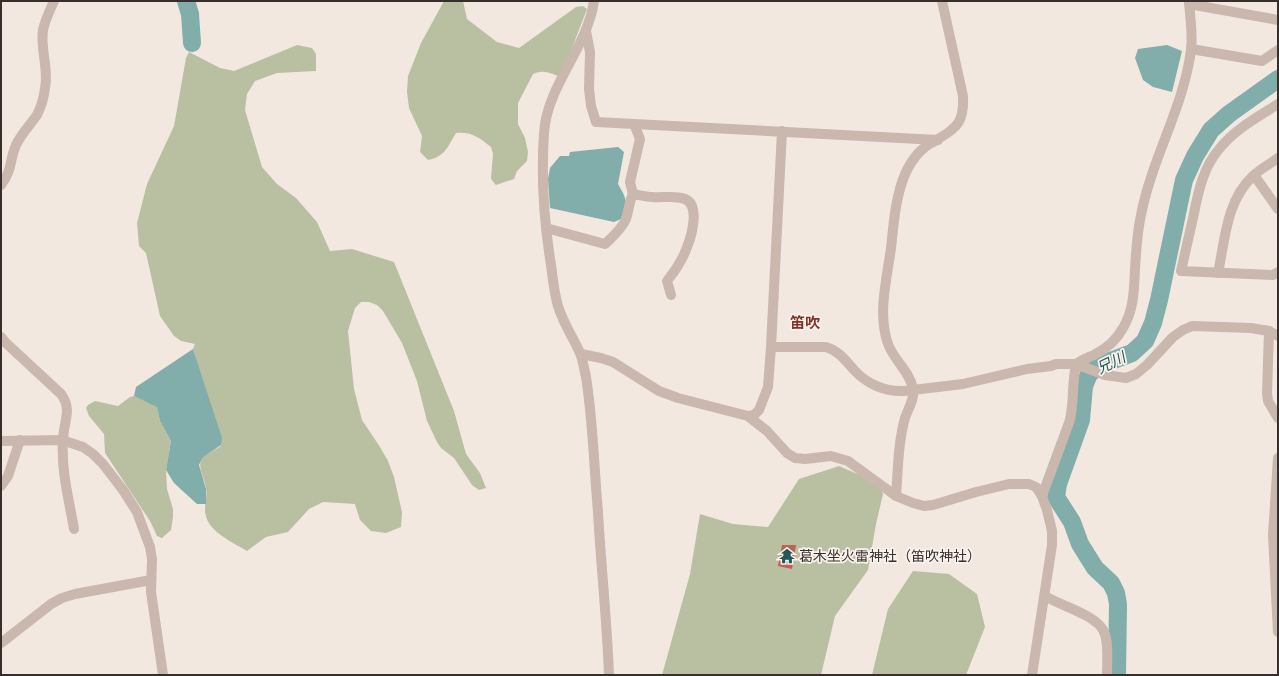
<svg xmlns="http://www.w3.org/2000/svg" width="1279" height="676" font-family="Karla,'Noto Sans JP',sans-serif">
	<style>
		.green { fill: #b9c0a1 }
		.water { fill: #81adaa }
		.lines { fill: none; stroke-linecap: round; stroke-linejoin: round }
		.river { stroke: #81adaa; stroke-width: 18 }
		.building { fill: #be6052 }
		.minor { stroke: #cab7ad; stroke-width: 10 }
		.labels { text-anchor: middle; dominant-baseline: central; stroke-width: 3.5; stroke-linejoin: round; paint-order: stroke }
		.poi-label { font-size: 14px; fill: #382e2b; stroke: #f9f2ed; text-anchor: start }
		.neighbourhood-label { font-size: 15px; font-weight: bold; fill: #823429; stroke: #f9f2ed }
		.water-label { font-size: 15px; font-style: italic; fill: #235855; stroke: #f9f2ed }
	</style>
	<rect width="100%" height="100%" fill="#f2e8e0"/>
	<g class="green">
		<path d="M 444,1 L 463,1 L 467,19 L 497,42 L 519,48 L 576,7 L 583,6 L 587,9 L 561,77 C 551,73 543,69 533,74 L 518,103 L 518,124 L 525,138 L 528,152 L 527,161 L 517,171 L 514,179 L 496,185 L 491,179 L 493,154 L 491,147 C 480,138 471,131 456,133 C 448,146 445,157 428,160 L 420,152 L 422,136 L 409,108 L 407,92 L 408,76 L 421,43 Z"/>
		<path d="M 297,45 L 312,48 L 316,54 L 316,71 L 277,73 L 255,81 L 247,94 L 245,110 L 262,167 L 277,184 L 296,198 L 317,222 L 330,251 L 352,249 L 394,262 L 454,411 L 466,454 L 480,473 L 486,488 L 479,490 L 472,485 L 454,458 L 441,448 L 437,442 L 427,421 L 417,381 L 402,343 L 383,311 L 377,305 L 369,302 L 361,302 L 355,308 L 348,331 L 354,389 L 362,420 L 380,447 L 388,461 L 394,477 L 402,512 L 401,527 L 386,533 L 371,531 L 360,520 L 355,504 L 323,502 L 309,509 L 288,532 L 266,537 L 247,551 C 234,543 209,532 206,516 C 203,507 208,497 206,488 C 204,477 198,469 201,458 L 221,446 L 193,349 L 195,344 L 181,341 L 174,336 L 160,316 L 146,253 L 139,246 L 137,223 L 147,184 L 174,126 L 186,58 L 189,52 L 220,68 L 234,71 Z"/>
		<path d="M 134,396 L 157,406 L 160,421 L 171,441 L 166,470 L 167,489 L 173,509 L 173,517 L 171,530 L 162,538 L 157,536 L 150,521 L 105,453 L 104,434 L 89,416 L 86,408 L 88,405 L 95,401 L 118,406 L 130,397 Z"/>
		<path d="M 839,466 L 876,482 L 883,494 L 876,524 L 868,570 L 835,616 L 821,675 L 662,675 L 690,574 L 700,514 L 733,524 L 768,527 L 799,479 Z"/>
		<path d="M 913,571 L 949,574 L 977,594 L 985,627 L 966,675 L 872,675 L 888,609 Z"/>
	</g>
	<g class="water">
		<path d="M 1167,45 L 1182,51 L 1172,92 L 1153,87 L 1143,80 L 1135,58 L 1138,49 Z"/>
		<path d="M 618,147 L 624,152 L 618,184 C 628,201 627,201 621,219 L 614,222 L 550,208 L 548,179 L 550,168 L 560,156 L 569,156 L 570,152 Z"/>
		<path d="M 193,349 L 222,438 L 221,445 L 202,458 L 199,465 L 206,489 L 206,504 L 197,504 L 174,483 L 166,470 L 171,441 L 160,421 L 157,407 L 134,396 L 136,387 Z"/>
	</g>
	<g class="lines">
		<g class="river">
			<path d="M 186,1 L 190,14 L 192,43"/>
			<path d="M 1117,675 L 1118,604 L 1116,593 L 1111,583 L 1095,568 L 1080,544 L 1072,522 L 1056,497 L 1058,484 L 1081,420 L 1084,386 L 1089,374 L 1100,365 L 1132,353 L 1145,341 L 1153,323 L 1159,300 L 1184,180 L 1195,156 L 1211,130 L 1229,114 L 1278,79"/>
		</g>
	</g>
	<path class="building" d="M 782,545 L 796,545 L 792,569 L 778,566 Z"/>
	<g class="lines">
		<g class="minor">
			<path d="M 594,1 C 587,49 547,85 544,133 C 541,177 544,222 551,265 C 553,279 554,293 558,306 C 563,323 573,337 580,353 C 583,360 584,369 586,377 C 593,421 594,467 598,512 C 601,566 607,621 609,675"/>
			<path d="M 1189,4 L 1278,20"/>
			<path d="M 586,31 L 590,52 L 589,89 L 591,106 L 596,122 L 938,140"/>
			<path d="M 1191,49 L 1262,61 L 1278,50"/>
			<path d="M 1278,104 C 1258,117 1235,129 1220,148 C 1203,167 1198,193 1193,218 C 1189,236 1185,254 1181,271 L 1273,275 L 1278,272"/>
			<path d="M 634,124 L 640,139 L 630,182 L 633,194 C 639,195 646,197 652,197 C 662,198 675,195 685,199 C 700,205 692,235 687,247 C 683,259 675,271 667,281 L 671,295"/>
			<path d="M 1254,175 L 1278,209"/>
			<path d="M 1,185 C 13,169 9,161 16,145 C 21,134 30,125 37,115 C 41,107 44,97 45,88 C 49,69 40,49 43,30 C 45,20 50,10 54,1"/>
			<path d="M 546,228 L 605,244 C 612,237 622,229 626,219 C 629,210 629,202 633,194"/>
			<path d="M 1218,273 C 1225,240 1226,201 1253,176 C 1260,169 1270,164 1278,158"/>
			<path d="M 1269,331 L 1267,393 L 1268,401 L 1278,418"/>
			<path d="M 1,337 L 6,343 L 61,394 C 73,410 63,422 63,441 C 61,470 69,500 74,529"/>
			<path d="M 771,347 L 826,347 C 839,351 845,360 854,370 C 867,384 885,392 904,391 L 963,384 L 1027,369 L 1051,366 L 1056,364 L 1076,364 L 1105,375 L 1126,378 L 1136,374 L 1147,365 L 1173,337 L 1183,330 L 1192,326 L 1251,328 L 1269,331 L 1278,336"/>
			<path d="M 581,354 L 601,358 L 613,362 L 659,391 L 678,398 L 748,416 L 767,431 L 787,453 L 795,458 L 805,459 L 831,456 L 848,461 L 896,496 L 913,503 L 924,506 L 933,505 L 976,492 L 1009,484 L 1029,484 L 1036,487 L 1042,496 L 1047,510 L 1052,531 L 1052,545 L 1032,675"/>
			<path d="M 748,416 L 754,415 L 759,410 L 768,387 L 771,347 L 782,131"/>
			<path d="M 1,441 L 62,440 L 83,447 L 93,454 L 103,464 L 123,490 L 137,512 L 150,547 L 152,559 L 151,592 L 163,675"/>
			<path d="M 1278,458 L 1273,535 L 1278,632"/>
			<path d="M 1,486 L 8,476 L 20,440"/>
			<path d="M 896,496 C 898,470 898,443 905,418 C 908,409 915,398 913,389 C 910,371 892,359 887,341 C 878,311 887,278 891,248 C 893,231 894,213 898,197 C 902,178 910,159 925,147 C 929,144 934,142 938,139 C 959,127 964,120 963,96 L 942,1"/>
			<path d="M 1042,496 L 1070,420 C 1074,401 1072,383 1076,364 C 1083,359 1087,358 1094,355 C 1106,349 1117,339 1123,328 C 1134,310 1134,290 1135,269 C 1136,251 1137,233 1141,215 C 1152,158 1184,106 1191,50 C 1193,35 1190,16 1189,1"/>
			<path d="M 1045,596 C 1061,606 1097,615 1104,632 C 1109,642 1107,663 1107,675"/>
			<path d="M 1,643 L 51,604 L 62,598 L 75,594 L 151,580"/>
		</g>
	</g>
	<defs>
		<symbol id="temple-bare" viewBox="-9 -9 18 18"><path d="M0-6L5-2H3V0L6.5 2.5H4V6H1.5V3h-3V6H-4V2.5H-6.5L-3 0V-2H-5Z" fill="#235855" stroke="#f9f2ed" stroke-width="2.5" paint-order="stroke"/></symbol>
	</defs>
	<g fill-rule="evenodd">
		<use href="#temple-bare" x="776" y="545" width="22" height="22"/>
	</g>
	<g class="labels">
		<g class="poi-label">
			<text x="799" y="556">葛木坐火雷神社（笛吹神社）</text>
		</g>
		<g class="neighbourhood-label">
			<text x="805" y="323">笛吹</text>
		</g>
		<g class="water-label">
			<text transform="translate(1111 363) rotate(-26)">兄川</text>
		</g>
	</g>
	<rect width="1279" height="676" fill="none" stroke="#382e2b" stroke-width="4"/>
</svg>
